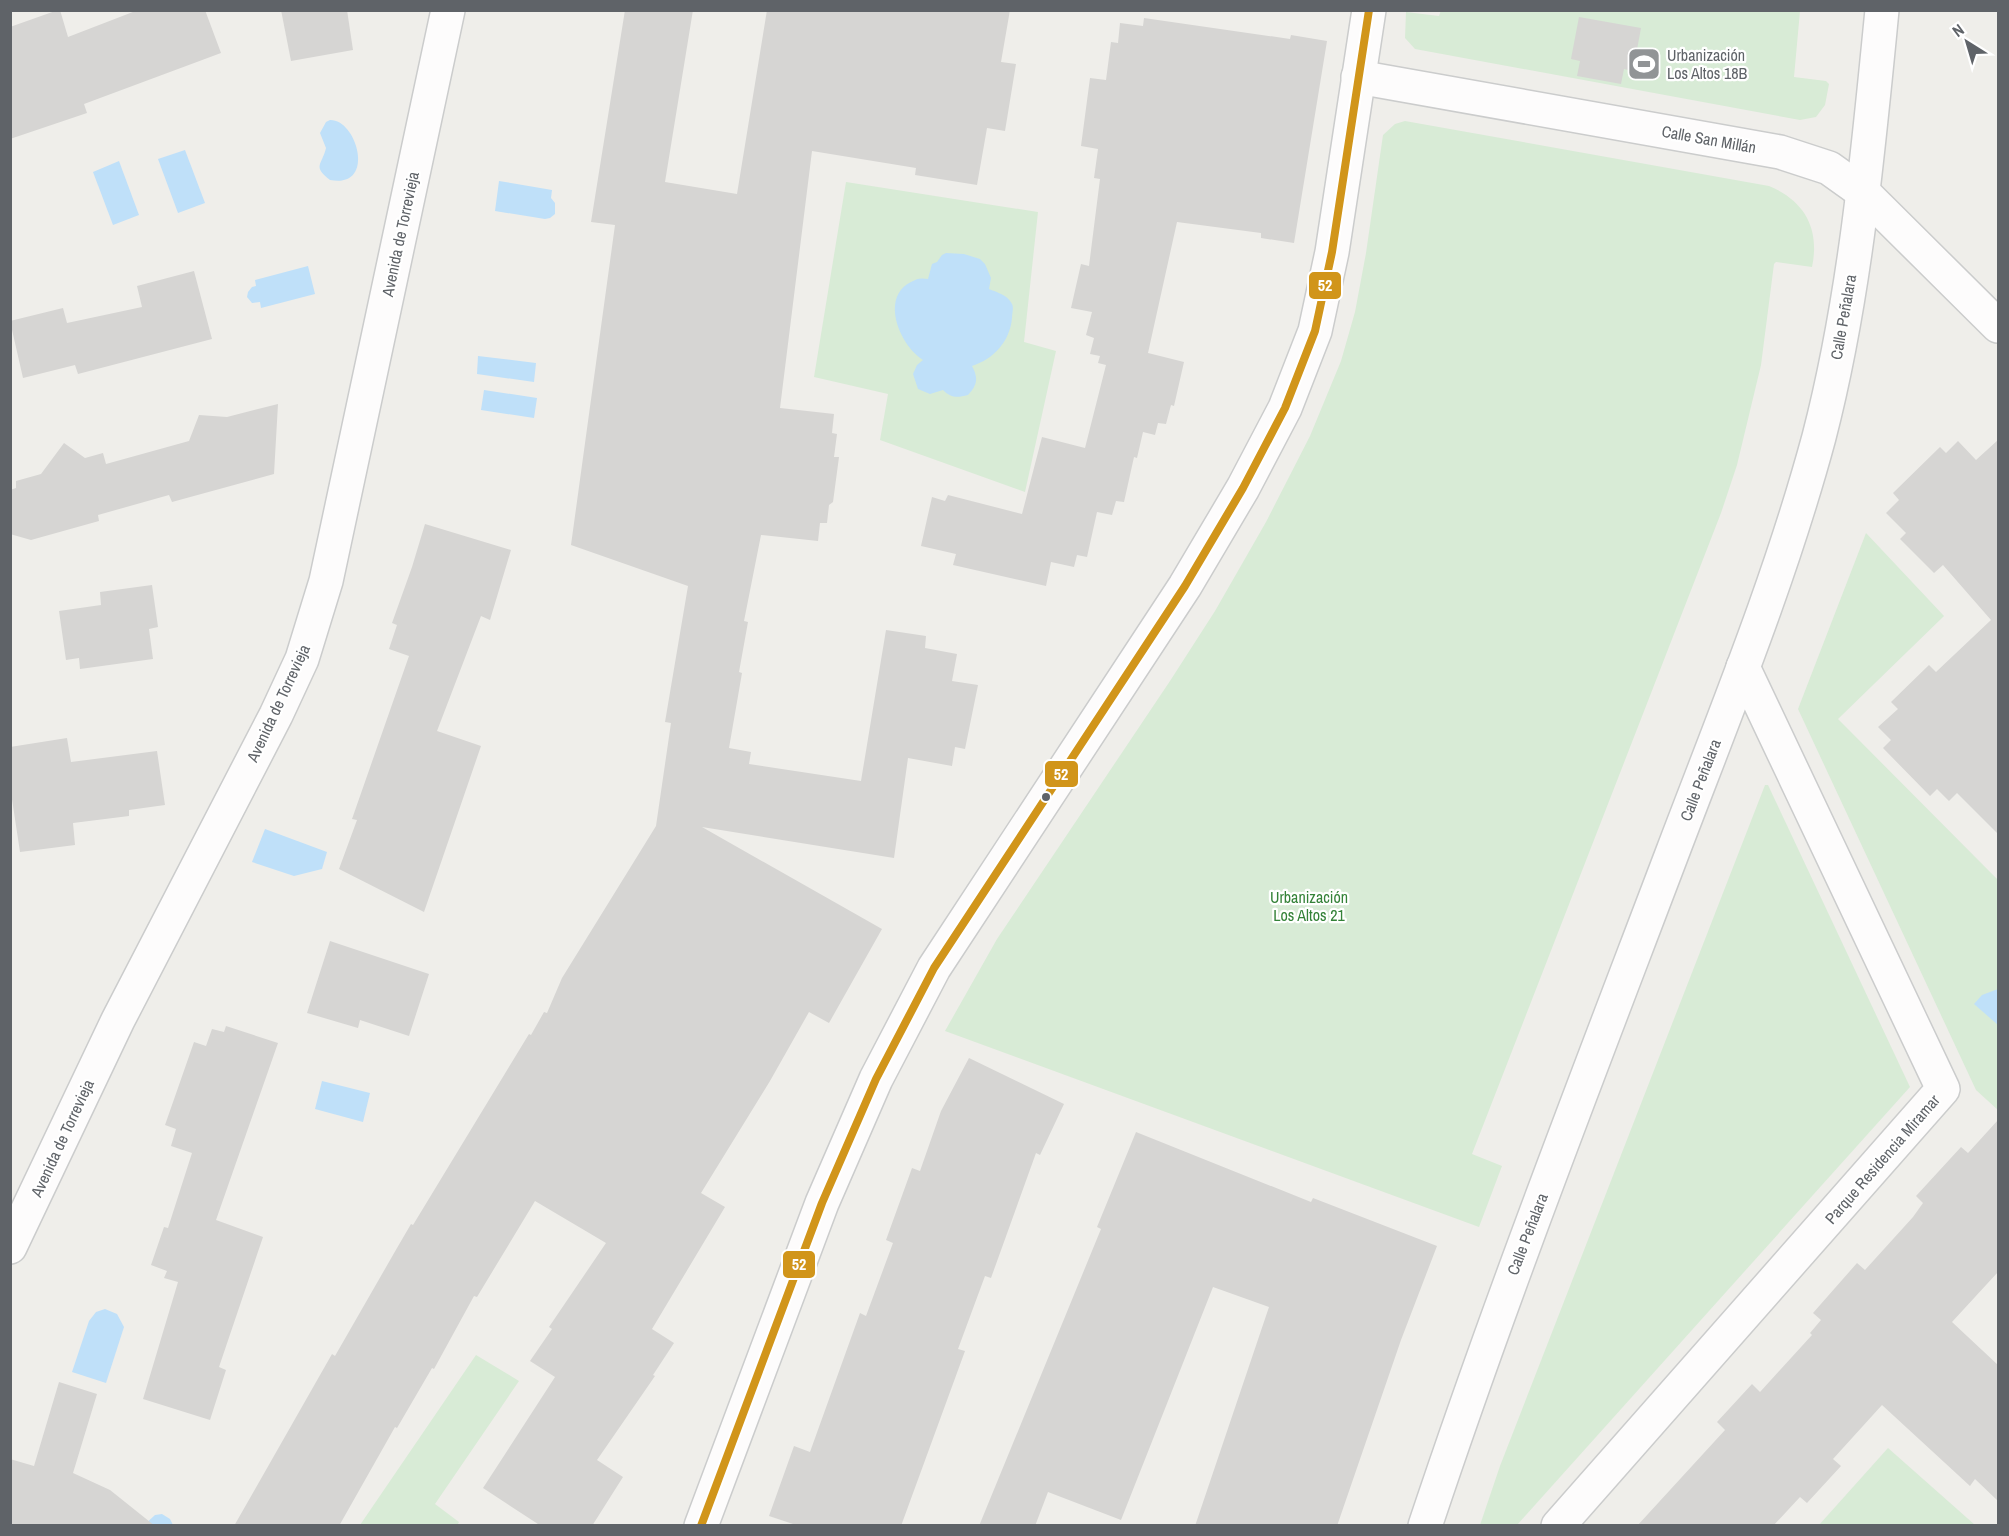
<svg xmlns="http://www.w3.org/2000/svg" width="2009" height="1536" font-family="'Archivo Narrow',sans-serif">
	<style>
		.green { fill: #d8ebd6 }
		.water { fill: #bfe0f9 }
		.building { fill: #d6d5d3 }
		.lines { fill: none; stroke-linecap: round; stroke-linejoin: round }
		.minor-casing { stroke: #cbcccc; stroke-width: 36 }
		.minor { stroke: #fdfcfc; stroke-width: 33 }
		.bus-1-casing { stroke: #fff; stroke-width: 12 }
		.bus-1 { stroke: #d1951a; stroke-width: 8 }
		.bus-dot { fill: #5f6368; stroke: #fff; stroke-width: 2 }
		.labels { text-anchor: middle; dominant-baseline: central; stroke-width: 4.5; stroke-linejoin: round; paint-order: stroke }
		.poi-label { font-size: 16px; fill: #5f6368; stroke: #fff; text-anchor: start }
		.street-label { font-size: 16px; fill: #5f6368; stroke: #fff }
		.park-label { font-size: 16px; fill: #348238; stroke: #fff }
		.line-badge { stroke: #fff; stroke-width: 2 }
		.badge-label { font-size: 16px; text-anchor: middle; font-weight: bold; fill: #fff }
	</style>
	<rect width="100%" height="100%" fill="#efeeea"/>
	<g class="green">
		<path d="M 1441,10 L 1800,11 L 1794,77 L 1826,81 L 1829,84 L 1825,105 L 1816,117 L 1800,120 L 1415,49 L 1405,38 L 1406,12 L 1439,16 Z"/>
		<path d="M 1405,121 L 1769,186 C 1805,201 1820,229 1812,267 L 1776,262 L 1774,264 L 1761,365 L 1737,465 L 1721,513 L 1472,1154 L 1502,1166 L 1479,1227 L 945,1031 L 997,939 L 1170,681 L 1215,611 L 1266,522 L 1310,436 L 1341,361 L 1355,312 L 1366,253 L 1383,135 L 1395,124 Z"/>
		<path d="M 846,182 L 1038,212 L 1024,342 L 1056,351 L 1025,492 L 880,440 L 888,394 L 814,377 Z"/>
		<path d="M 1866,533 L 1944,616 L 1838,719 L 1998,880 L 1998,1110 L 1976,1090 L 1798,709 Z"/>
		<path d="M 1765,785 L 1768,785 L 1910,1087 L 1517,1525 L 1480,1525 L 1500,1466 Z"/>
		<path d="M 476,1355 L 519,1381 L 435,1504 L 459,1522 L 457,1526 L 360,1525 Z"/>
		<path d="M 1888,1448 L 1975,1525 L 1819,1525 Z"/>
	</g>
	<g class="water">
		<path d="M 330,120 C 357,119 377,189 330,180 C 312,166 322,165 326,148 L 320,133 L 326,122 Z"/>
		<path d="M 185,150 L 205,203 L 178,213 L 158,159 Z"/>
		<path d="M 119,161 L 139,215 L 113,225 L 93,172 Z"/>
		<path d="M 499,181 L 552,190 L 551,198 L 555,203 L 555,214 L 550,218 L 545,219 L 495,211 Z"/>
		<path d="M 946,253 L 964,254 L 980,259 L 985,264 L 991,278 L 989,289 C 996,292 1008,295 1012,304 C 1014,308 1012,313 1012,318 C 1010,341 994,359 972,366 C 978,377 978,385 968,395 C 957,398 951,398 943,390 L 930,394 L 918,389 L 913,374 L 917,365 L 923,360 C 899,345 880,297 911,282 C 918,278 920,278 928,279 L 932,264 L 937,262 L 942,255 Z"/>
		<path d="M 308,266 L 315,294 L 261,308 L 260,302 L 252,303 L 247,297 L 248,292 L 252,287 L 256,286 L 255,280 Z"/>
		<path d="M 478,356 L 536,363 L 534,382 L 477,374 Z"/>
		<path d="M 484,390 L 537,398 L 534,418 L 481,410 Z"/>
		<path d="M 265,829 L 327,852 L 322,869 L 294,876 L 252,862 Z"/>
		<path d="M 1998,989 L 1998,1025 L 1974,1004 L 1982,995 Z"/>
		<path d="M 322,1081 L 370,1093 L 363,1122 L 315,1109 Z"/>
		<path d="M 105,1309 L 117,1314 L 124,1327 L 106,1383 L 72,1372 L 89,1321 L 96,1312 Z"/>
		<path d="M 162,1514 L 170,1519 L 173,1525 L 143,1526 L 155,1515 Z"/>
	</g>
	<g class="building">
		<path d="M 58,10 L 60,10 L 68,37 L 138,10 L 205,10 L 221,53 L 84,104 L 87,113 L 10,139 L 10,27 Z"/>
		<path d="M 281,10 L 347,10 L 353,50 L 291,61 Z"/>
		<path d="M 625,10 L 693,10 L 665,182 L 737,194 L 767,10 L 1010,10 L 1001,62 L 1016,64 L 1005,131 L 987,128 L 977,185 L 915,175 L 916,168 L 812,151 L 780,408 L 834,414 L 832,433 L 837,434 L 834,457 L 839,457 L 833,502 L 829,505 L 827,523 L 820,523 L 818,541 L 761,535 L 744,621 L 748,622 L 739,672 L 742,673 L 729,748 L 751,752 L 749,764 L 861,781 L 886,630 L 926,636 L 925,648 L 957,654 L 952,681 L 978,685 L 965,749 L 955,747 L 952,766 L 908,758 L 894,858 L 702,827 L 882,929 L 829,1023 L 809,1012 L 770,1081 L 701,1193 L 725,1207 L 652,1329 L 674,1343 L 653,1375 L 655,1376 L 597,1460 L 623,1477 L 592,1526 L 541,1526 L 483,1488 L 555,1377 L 530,1361 L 552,1329 L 549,1327 L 606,1243 L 535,1201 L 477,1297 L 474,1296 L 434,1369 L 432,1368 L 397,1428 L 395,1427 L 339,1526 L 234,1526 L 332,1354 L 335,1356 L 397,1248 L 411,1224 L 413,1225 L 529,1034 L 531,1035 L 544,1012 L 547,1013 L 562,978 L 656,826 L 671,723 L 665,722 L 688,586 L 571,545 L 615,225 L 591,222 Z"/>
		<path d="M 1579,17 L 1641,28 L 1633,71 L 1624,69 L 1621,84 L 1577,76 L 1580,61 L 1571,59 Z"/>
		<path d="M 1144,18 L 1290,39 L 1291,35 L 1327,41 L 1294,243 L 1261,238 L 1261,233 L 1177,222 L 1148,353 L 1184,362 L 1174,406 L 1171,405 L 1166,424 L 1158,423 L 1155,435 L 1143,432 L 1137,458 L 1134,457 L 1124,502 L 1116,501 L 1112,515 L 1097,512 L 1087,557 L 1077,555 L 1074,567 L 1051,562 L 1046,586 L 953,565 L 956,554 L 921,546 L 932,497 L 945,501 L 948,495 L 1022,514 L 1042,437 L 1085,448 L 1106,365 L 1098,363 L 1100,356 L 1090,354 L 1094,338 L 1086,335 L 1092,312 L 1071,308 L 1081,264 L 1089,266 L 1100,179 L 1094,178 L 1098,149 L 1081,146 L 1090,78 L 1106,80 L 1111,42 L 1118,43 L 1120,23 L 1143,26 Z"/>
		<path d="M 194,271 L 212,339 L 78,374 L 75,365 L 23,378 L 10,321 L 63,308 L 67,323 L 142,307 L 137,286 Z"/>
		<path d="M 278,404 L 274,474 L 172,502 L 169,495 L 98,515 L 99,521 L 31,540 L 10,534 L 10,490 L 16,488 L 16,481 L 41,474 L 64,443 L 85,458 L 103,453 L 106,464 L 189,441 L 199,415 L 227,417 Z"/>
		<path d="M 1998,440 L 1998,834 L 1957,793 L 1949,801 L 1937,789 L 1930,796 L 1883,748 L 1891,740 L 1878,727 L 1898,709 L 1891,702 L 1929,665 L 1936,672 L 1991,620 L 1943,565 L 1934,573 L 1900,539 L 1906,533 L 1886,513 L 1899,500 L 1893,493 L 1940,447 L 1946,453 L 1958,441 L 1976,460 Z"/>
		<path d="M 425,524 L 511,550 L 490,620 L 481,616 L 437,731 L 481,746 L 424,912 L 339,869 L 357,820 L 352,819 L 409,656 L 389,649 L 397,625 L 392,623 L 412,567 Z"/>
		<path d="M 152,585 L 158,627 L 149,629 L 153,659 L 80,669 L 79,658 L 66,660 L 59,611 L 101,605 L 100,592 Z"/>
		<path d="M 67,738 L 71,762 L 157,751 L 165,805 L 129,810 L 129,816 L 73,823 L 75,845 L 20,852 L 10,786 L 10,747 Z"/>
		<path d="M 330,941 L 429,974 L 409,1036 L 360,1020 L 358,1028 L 307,1013 Z"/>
		<path d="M 226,1026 L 278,1043 L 216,1220 L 263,1237 L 219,1367 L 226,1370 L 210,1420 L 143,1399 L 178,1282 L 164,1278 L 167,1271 L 151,1265 L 164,1227 L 168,1228 L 192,1153 L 171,1146 L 176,1129 L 165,1125 L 194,1042 L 206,1046 L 212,1029 L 224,1032 Z"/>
		<path d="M 969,1058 L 1064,1104 L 1040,1155 L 1036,1153 L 991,1278 L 985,1276 L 958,1349 L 965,1351 L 901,1526 L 799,1526 L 769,1516 L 794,1446 L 810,1452 L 860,1313 L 866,1316 L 893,1243 L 886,1240 L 912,1168 L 920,1171 L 941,1111 Z"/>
		<path d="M 1998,1120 L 1998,1272 L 1952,1322 L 1998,1365 L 1998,1501 L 1975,1479 L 1970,1486 L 1882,1405 L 1833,1459 L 1841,1466 L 1807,1503 L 1800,1497 L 1773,1526 L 1637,1526 L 1725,1430 L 1717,1422 L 1752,1384 L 1760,1392 L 1812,1335 L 1810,1333 L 1821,1320 L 1813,1313 L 1857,1263 L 1865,1270 L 1913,1217 L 1923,1203 L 1916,1196 L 1961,1147 L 1968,1153 Z"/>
		<path d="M 1136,1132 L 1311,1202 L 1313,1198 L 1437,1246 L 1401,1340 L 1337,1526 L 1195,1526 L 1269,1307 L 1213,1287 L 1121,1520 L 1048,1492 L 1035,1526 L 979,1526 L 1101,1229 L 1097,1227 Z"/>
		<path d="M 59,1382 L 97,1394 L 73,1473 L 110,1490 L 155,1526 L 10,1526 L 10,1459 L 34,1466 Z"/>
	</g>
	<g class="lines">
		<defs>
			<g id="minor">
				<path d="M 1358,77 L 1780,152 L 1829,168 L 1864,193 L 1998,326"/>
				<path d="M 10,1247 L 118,1020 L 276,715 L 302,659 L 326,581 L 448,10"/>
				<path d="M 701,1526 L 822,1203 L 876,1079 L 934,968 L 1185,586 L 1243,488 L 1285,408 L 1315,331 L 1332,252 L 1369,10"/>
				<path d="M 1425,1526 C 1501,1298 1588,1075 1673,851 C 1725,714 1781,578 1819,437 C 1855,298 1868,153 1882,10"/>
				<path d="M 1558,1526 L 1943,1089 L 1743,667"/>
			</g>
		</defs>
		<use href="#minor" class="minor-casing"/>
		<use href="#minor" class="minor"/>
		<defs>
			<path id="bus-1" d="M 701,1526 L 822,1203 L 876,1079 L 934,968 L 1185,586 L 1243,488 L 1285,408 L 1315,331 L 1332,252 L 1369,10"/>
		</defs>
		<use href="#bus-1" class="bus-1-casing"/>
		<use href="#bus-1" class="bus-1"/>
	</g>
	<defs>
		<symbol id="stadium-square" viewBox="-11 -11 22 22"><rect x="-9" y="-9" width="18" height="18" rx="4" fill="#919496" stroke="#fff"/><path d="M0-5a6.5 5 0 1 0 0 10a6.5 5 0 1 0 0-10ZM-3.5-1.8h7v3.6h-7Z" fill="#fff"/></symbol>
	</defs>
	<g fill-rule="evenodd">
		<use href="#stadium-square" x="1625" y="45" width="38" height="38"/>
	</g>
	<circle class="bus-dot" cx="1046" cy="797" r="5"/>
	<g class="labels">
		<g class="poi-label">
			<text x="1667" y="55">Urbanización<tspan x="1667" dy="18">Los Altos 18B</tspan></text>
		</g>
		<g class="street-label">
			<text transform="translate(1709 139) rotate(10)">Calle San Millán</text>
			<text transform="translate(400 234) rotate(-78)">Avenida de Torrevieja</text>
			<text transform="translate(1843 317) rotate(-80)">Calle Peñalara</text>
			<text transform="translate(278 703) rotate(-65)">Avenida de Torrevieja</text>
			<text transform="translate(1700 780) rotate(-69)">Calle Peñalara</text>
			<text transform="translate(62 1138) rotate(-65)">Avenida de Torrevieja</text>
			<text transform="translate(1882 1159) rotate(-49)">Parque Residencia Miramar</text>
			<text transform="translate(1527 1234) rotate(-69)">Calle Peñalara</text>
		</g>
		<g class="park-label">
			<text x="1309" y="897">Urbanización<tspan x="1309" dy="18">Los Altos 21</tspan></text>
		</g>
	</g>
	<g class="line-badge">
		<rect x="1308" y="271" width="34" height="29" rx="6" fill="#d1951a"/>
		<rect x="1044" y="760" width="35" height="28" rx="6" fill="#d1951a"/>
		<rect x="782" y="1250" width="34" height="29" rx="6" fill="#d1951a"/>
	</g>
	<g class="badge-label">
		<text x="1325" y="291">52</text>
		<text x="1061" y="780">52</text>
		<text x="799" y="1270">52</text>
	</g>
	<rect width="2009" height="1536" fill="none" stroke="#5f6368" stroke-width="24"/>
	<g transform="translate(1967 42) rotate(323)" stroke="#ffffff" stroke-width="4.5" paint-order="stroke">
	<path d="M0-4.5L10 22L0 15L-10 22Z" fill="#5f6368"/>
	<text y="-9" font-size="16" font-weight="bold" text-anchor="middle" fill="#5f6368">N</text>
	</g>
</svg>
